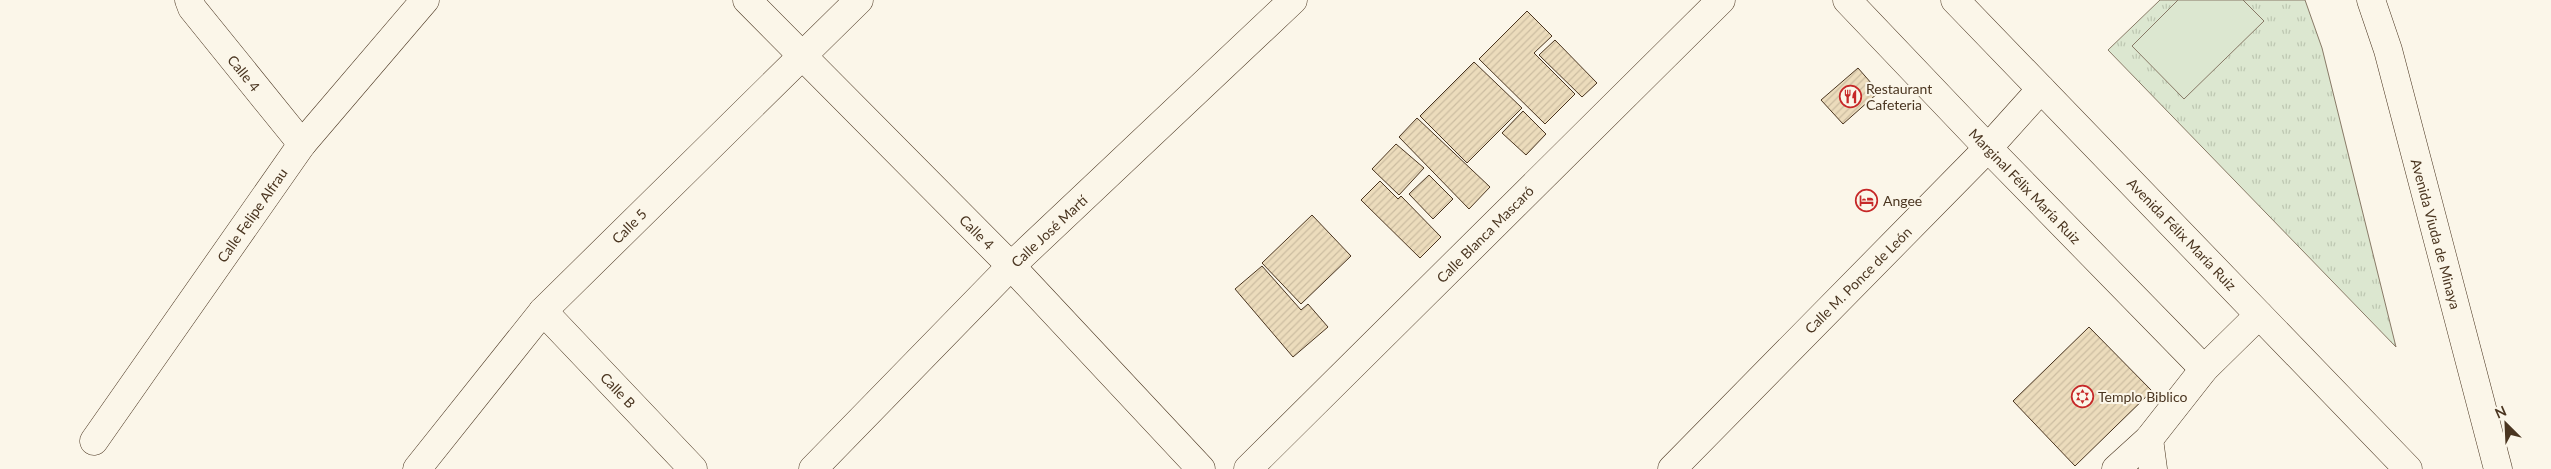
<svg xmlns="http://www.w3.org/2000/svg" width="2551" height="469" font-family="Lato,sans-serif">
	<style>
		.park { fill: url(#park-tufts); stroke: #887966 }
		.garden { fill: #dce7d0; stroke: #887966 }
		.building { fill: url(#building-hatch); stroke: #4a3520 }
		.lines { fill: none; stroke-linecap: round; stroke-linejoin: round }
		.street-casing { stroke: #4a3520; stroke-width: 29 }
		.street { stroke: #fbf6e9; stroke-width: 28 }
		.labels { text-anchor: middle; dominant-baseline: central; stroke-width: 4; stroke-linejoin: round; paint-order: stroke }
		.street-label { font-size: 14px; fill: #4a3520; stroke: #fbf6e9 }
		.poi-label { font-size: 14px; fill: #4a3520; stroke: #fbf6e9; text-anchor: start }
	</style>
	<defs>
		<pattern id="park-tufts" width="24" height="20" patternUnits="userSpaceOnUse" patternTransform="scale(1.25)"><rect width="24" height="20" fill="#dce7d0"/><path d="M3 7l-1-3M5 7V3M7 7l1-3M15 17l-1-3M17 17v-4M19 17l1-3" fill="none" stroke="#bec7b2"/></pattern>
		<pattern id="building-hatch" width="6" height="6" patternUnits="userSpaceOnUse" patternTransform="scale(1.25)"><rect width="6" height="6" fill="#ecdcbc"/><path d="M-1 1l2-2M0 6l6-6M5 7l2-2" fill="none" stroke="#ccbda1"/></pattern>
	</defs>
	<rect width="100%" height="100%" fill="#fbf6e9"/>
	<path class="park" d="M 2160,0 L 2305,0 L 2322,48 L 2396,347 L 2108,50 Z"/>
	<path class="garden" d="M 2178,0 L 2243,0 L 2264,21 L 2184,99 L 2132,46 Z"/>
	<g class="building">
		<path d="M 1527,11 L 1552,36 L 1534,53 L 1575,94 L 1545,124 L 1479,59 Z"/>
		<path d="M 1555,40 L 1597,83 L 1582,97 L 1539,55 Z"/>
		<path d="M 1474,62 L 1522,108 L 1467,163 L 1420,116 Z"/>
		<path d="M 1858,68 L 1879,92 L 1843,124 L 1821,100 Z"/>
		<path d="M 1523,111 L 1546,134 L 1526,155 L 1502,133 Z"/>
		<path d="M 1417,118 L 1490,187 L 1469,209 L 1399,137 Z"/>
		<path d="M 1396,144 L 1424,168 L 1399,195 L 1372,169 Z"/>
		<path d="M 1429,175 L 1453,199 L 1433,219 L 1409,194 Z"/>
		<path d="M 1380,181 L 1398,199 L 1401,196 L 1441,237 L 1420,258 L 1361,200 Z"/>
		<path d="M 1312,215 L 1351,256 L 1301,304 L 1262,263 Z"/>
		<path d="M 1262,266 L 1301,310 L 1308,304 L 1328,327 L 1293,357 L 1235,289 Z"/>
		<path d="M 2089,327 L 2152,391 L 2075,466 L 2013,401 Z"/>
	</g>
	<g class="lines">
		<defs>
			<g id="street">
				<path d="M 189,0 L 192,8 L 302,144"/>
				<path d="M 747,0 L 1011,266 L 1201,469"/>
				<path d="M 1847,0 L 1988,148 L 2204,369"/>
				<path d="M 1955,0 L 2408,469"/>
				<path d="M 2371,0 L 2388,50 L 2498,469"/>
				<path d="M 543,311 L 693,469"/>
				<path d="M 2149,439 L 2153,469"/>
				<path d="M 94,441 L 302,144 L 425,0"/>
				<path d="M 417,469 L 543,311 L 859,0"/>
				<path d="M 813,469 L 1011,266 L 1293,0"/>
				<path d="M 1248,469 L 1721,0"/>
				<path d="M 1672,469 L 1988,148 L 2041,89"/>
				<path d="M 2116,469 L 2149,439 L 2204,369 L 2259,315"/>
			</g>
		</defs>
		<use href="#street" class="street-casing"/>
		<use href="#street" class="street"/>
	</g>
	<defs>
		<symbol id="restaurant-ring" viewBox="-11 -11 22 22"><circle r="9.5" fill="#fbf6e9" stroke="#c62828" stroke-width="1.5"/><path d="M-5-6h1v4h1v-4h1v4h1v-4h1v5L-1.5 .5V6h-2V.5L-5-1ZM5-6V6H3V1.5H1.5Q1.5-4 5-6Z" fill="#c62828"/></symbol>
		<symbol id="hotel-ring" viewBox="-11 -11 22 22"><circle r="9.5" fill="#fbf6e9" stroke="#c62828" stroke-width="1.5"/><path d="M-6-4.5h1.5V1H6V5H4.5V3h-9V5H-6ZM-4 0a1.8 1.8 0 1 1 3.6 0ZM.5 0V-2.5h3Q6-2.5 6 0Z" fill="#c62828"/></symbol>
		<symbol id="synagogue-ring" viewBox="-11 -11 22 22"><circle r="9.5" fill="#fbf6e9" stroke="#c62828" stroke-width="1.5"/><path d="M0-6.5L5.6 3.2H-5.6ZM0 6.5L5.6-3.2H-5.6Z" fill="#c62828"/></symbol>
	</defs>
	<g fill-rule="evenodd">
		<use href="#restaurant-ring" x="1838" y="84" width="25" height="25"/>
		<use href="#hotel-ring" x="1854" y="188" width="25" height="25"/>
		<use href="#synagogue-ring" x="2070" y="384" width="25" height="25"/>
	</g>
	<g class="labels">
		<g class="street-label">
			<text transform="translate(244 73) rotate(51)">Calle 4</text>
			<text transform="translate(2025 186) rotate(46)">Marginal Félix María Ruiz</text>
			<text transform="translate(252 215) rotate(-55)">Calle Felipe Alfrau</text>
			<text transform="translate(629 226) rotate(-45)">Calle 5</text>
			<text transform="translate(1049 231) rotate(-43)">Calle José Martí</text>
			<text transform="translate(977 232) rotate(45)">Calle 4</text>
			<text transform="translate(1485 234) rotate(-45)">Calle Blanca Mascaró</text>
			<text transform="translate(2182 234) rotate(46)">Avenida Félix María Ruiz</text>
			<text transform="translate(2436 234) rotate(75)">Avenida Viuda de Minaya</text>
			<text transform="translate(1858 280) rotate(-45)">Calle M. Ponce de León</text>
			<text transform="translate(618 390) rotate(46)">Calle B</text>
		</g>
		<g class="poi-label">
			<text x="1866" y="88">Restaurant<tspan x="1866" dy="16">Cafeteria</tspan></text>
			<text x="1883" y="200">Angee</text>
			<text x="2098" y="396">Templo Biblico</text>
		</g>
	</g>
	<g transform="translate(2506 424) rotate(336)" stroke="#fbf6e9" stroke-width="4" paint-order="stroke">
	<path d="M0-4L9 19L0 12L-9 19Z" fill="#4a3520"/>
	<text y="-8" font-size="14" font-weight="bold" text-anchor="middle" fill="#4a3520">N</text>
	</g>
</svg>
